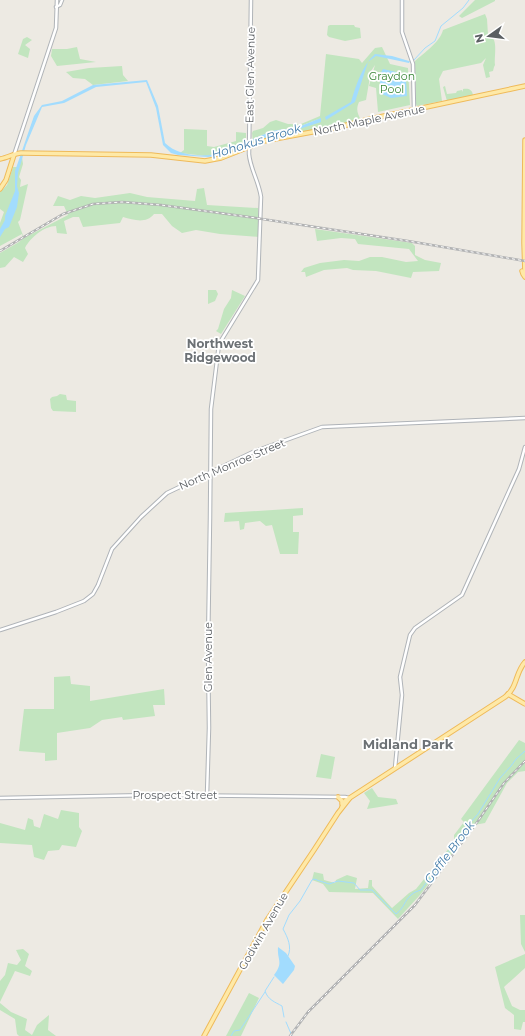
<svg xmlns="http://www.w3.org/2000/svg" width="525" height="1036" font-family="Montserrat,sans-serif">
	<style>
		.green { fill: #c2e5bf; fill-rule: evenodd }
		.water { fill: #a2dcfe }
		.lines { fill: none; stroke-linecap: round; stroke-linejoin: round }
		.stream { stroke: #a2dcfe; stroke-width: 1 }
		.tertiary-casing { stroke: #b0b4b8; stroke-width: 4.5 }
		.secondary-casing { stroke: #afb3b8; stroke-width: 4.5 }
		.primary-casing { stroke: #efba5a; stroke-width: 5.5 }
		.tertiary { stroke: #fff; stroke-width: 2.5 }
		.secondary { stroke: #fff; stroke-width: 2.5 }
		.primary { stroke: #fee9a7; stroke-width: 3.5 }
		.rail-casing { stroke: #b1b2b3; stroke-width: 2.5 }
		.rail { stroke: #fff; stroke-width: 1; stroke-dasharray: 3; stroke-linecap: butt }
		.labels { text-anchor: middle; dominant-baseline: central; stroke-width: 3.5; stroke-linejoin: round; paint-order: stroke }
		.street-label { font-size: 11px; fill: #5b5f63; stroke: #fff }
		.park-label { font-size: 11px; fill: #398637; stroke: #fff }
		.water-label { font-size: 12px; font-style: italic; fill: #3d78a7; stroke: #fff }
		.neighbourhood-label { font-size: 12px; font-weight: bold; fill: #6c7175; stroke: #fff }
		.quarter-label { font-size: 13px; font-weight: bold; fill: #6c7175; stroke: #fff }
	</style>
	<rect width="100%" height="100%" fill="#edeae3"/>
	<g class="green">
		<path d="M 475,0 L 495,0 L 495,1 L 462,18 L 459,16 Z"/>
		<path d="M 485,14 L 487,19 L 488,35 C 499,37 494,55 495,65 L 494,67 L 493,71 L 489,72 L 490,77 L 486,78 L 483,65 L 486,58 L 481,63 L 443,71 L 439,79 L 442,101 L 417,106 L 416,104 L 415,61 C 424,53 440,42 443,30 Z"/>
		<path d="M 330,25 L 354,25 L 355,27 L 360,28 L 361,38 L 345,41 L 329,37 L 327,35 L 328,26 Z"/>
		<path d="M 27,37 L 32,40 L 25,45 L 30,49 L 28,58 L 18,54 L 23,39 Z"/>
		<path d="M 77,47 L 80,59 L 96,62 L 57,66 L 51,56 L 52,49 L 67,49 Z"/>
		<path d="M 382,47 L 390,64 L 408,68 L 410,105 L 378,112 L 376,88 L 369,86 L 375,65 L 371,71 L 366,100 L 359,102 C 356,109 357,113 361,120 L 253,142 L 252,133 L 253,131 L 263,128 L 270,122 L 276,120 L 288,124 L 301,124 L 320,116 L 326,54 L 359,59 L 362,63 L 375,48 ZM 321,118 L 293,131 L 277,133 L 254,141 L 253,139 L 272,131 L 285,129 L 293,129 Z"/>
		<path d="M 122,66 L 123,75 L 128,81 L 93,85 L 85,79 L 73,78 L 66,72 L 89,68 Z"/>
		<path d="M 445,86 L 447,94 L 456,93 L 457,91 L 462,90 L 463,92 L 463,89 C 468,88 472,89 473,95 L 447,101 L 443,87 Z"/>
		<path d="M 184,129 L 207,130 L 207,146 L 214,147 L 236,141 L 236,132 L 246,133 L 246,143 L 224,152 L 206,156 L 180,153 L 184,150 Z"/>
		<path d="M 22,157 L 23,164 L 19,177 L 21,180 L 20,187 L 28,184 L 20,220 L 18,222 L 24,238 L 68,215 L 64,206 L 53,206 L 58,196 L 70,200 L 81,196 L 95,198 L 130,193 L 147,197 L 195,201 L 197,189 L 204,188 L 207,205 L 258,208 L 259,237 L 220,234 L 196,230 L 182,233 L 172,226 L 162,214 L 154,214 C 146,224 134,220 123,217 L 120,223 L 83,227 L 79,217 L 73,217 L 64,221 L 67,234 L 57,233 L 56,226 C 44,226 30,238 25,248 L 28,254 L 23,262 L 14,257 L 5,267 L 0,268 L 0,253 L 19,242 L 23,238 L 22,234 L 0,246 L 0,223 L 4,212 L 0,209 L 0,192 L 7,185 L 13,167 L 17,167 Z"/>
		<path d="M 315,229 L 412,243 L 415,246 L 415,255 L 425,260 L 441,263 L 439,271 L 413,272 L 411,278 L 376,271 L 353,270 L 347,268 L 324,270 L 306,277 L 305,272 L 301,272 L 304,268 L 320,263 L 344,260 L 359,261 L 370,257 L 382,257 L 406,262 L 418,261 L 409,249 L 358,244 L 355,239 L 341,238 L 317,241 Z"/>
		<path d="M 208,290 L 216,290 L 218,294 L 215,301 L 208,304 Z"/>
		<path d="M 232,290 L 245,296 L 221,334 L 216,331 L 218,329 L 224,309 L 231,298 Z"/>
		<path d="M 60,394 L 66,395 L 67,400 L 76,401 L 76,412 L 53,411 L 51,408 L 50,399 L 52,397 L 57,396 Z"/>
		<path d="M 303,508 L 303,515 L 293,516 L 293,532 L 299,532 L 298,554 L 280,554 L 272,525 L 266,526 L 260,521 L 245,523 L 244,529 L 240,530 L 239,521 L 224,522 L 225,513 Z"/>
		<path d="M 70,676 L 71,684 L 90,686 L 90,701 L 164,689 L 165,705 L 153,705 L 155,716 L 123,720 L 122,717 L 102,720 L 90,728 L 57,733 L 57,760 L 45,761 L 45,753 L 19,751 L 24,709 L 54,709 L 54,677 Z"/>
		<path d="M 519,740 L 525,743 L 525,771 L 518,772 L 507,783 L 485,823 L 474,825 L 420,895 L 398,919 L 373,893 L 329,892 L 323,884 L 312,880 L 314,872 L 323,874 L 324,880 L 335,883 L 336,880 L 347,875 L 357,878 L 355,889 L 368,888 L 369,880 L 372,880 L 372,886 L 392,908 L 409,893 L 416,889 L 454,842 L 454,835 L 464,822 L 461,819 Z"/>
		<path d="M 321,754 L 335,757 L 331,779 L 316,777 Z"/>
		<path d="M 372,788 L 378,797 L 396,799 L 398,804 L 367,809 L 370,801 L 364,793 Z"/>
		<path d="M 61,810 L 79,813 L 79,827 L 82,831 L 76,847 L 62,845 L 59,850 L 48,851 L 44,860 L 34,857 L 32,845 L 0,843 L 0,823 L 25,830 L 28,818 L 33,820 L 34,826 L 40,828 L 44,814 L 58,819 Z"/>
		<path d="M 520,915 L 525,915 L 525,952 L 521,944 Z"/>
		<path d="M 23,949 L 29,954 L 25,966 L 32,971 L 30,976 L 15,971 L 0,1002 L 0,981 L 5,975 L 8,963 L 17,965 L 21,960 L 16,950 Z"/>
		<path d="M 525,954 L 525,968 L 504,987 L 512,1006 L 520,1010 L 525,1010 L 525,1022 L 523,1022 L 521,1030 L 514,1029 L 514,1015 L 505,1008 L 495,967 Z"/>
		<path d="M 249,993 L 259,998 L 241,1036 L 226,1036 Z"/>
		<path d="M 0,1003 L 11,1012 L 27,1019 L 25,1030 L 32,1035 L 37,1025 L 49,1015 L 48,1030 L 56,1036 L 19,1036 L 17,1034 L 15,1019 L 0,1010 Z"/>
	</g>
	<g class="water">
		<path d="M 375,54 L 392,56 L 409,61 L 409,63 L 376,56 L 368,62 L 355,102 L 326,120 L 325,117 L 351,102 C 356,85 362,66 375,54 Z"/>
		<path d="M 383,69 L 396,72 L 399,76 L 404,77 L 406,81 L 407,96 L 391,98 L 382,94 L 379,76 Z"/>
		<path d="M 147,80 L 158,106 L 165,143 C 179,157 206,158 224,152 C 232,150 240,145 247,142 L 247,144 L 224,155 L 208,157 L 178,155 L 171,153 L 163,145 L 156,108 L 146,82 L 96,87 L 64,103 L 42,107 L 26,145 L 18,173 L 17,186 L 19,193 L 17,207 L 9,227 L 5,229 L 0,237 L 0,229 L 5,220 L 5,216 L 15,191 L 15,171 L 34,116 L 42,105 L 62,101 L 93,85 Z"/>
		<path d="M 321,118 L 321,122 L 293,131 L 277,133 L 254,142 L 253,139 L 272,131 L 285,129 L 293,129 Z"/>
		<path d="M 278,947 L 286,953 L 295,966 L 294,970 L 283,984 L 274,975 C 284,962 277,961 278,947 Z"/>
	</g>
	<g class="lines">
		<g class="stream">
			<path d="M 409,62 L 414,60 L 425,48 L 435,41 L 441,26 L 463,8 L 469,0"/>
			<path d="M 288,956 C 292,947 288,938 283,929 L 289,915 L 300,901 L 312,880 L 314,879 L 329,884 L 338,881 L 354,883 L 360,890 L 372,890 L 396,914 C 405,907 404,901 411,895 C 414,892 418,891 421,890 L 469,824 L 478,814 L 500,778 L 511,766 L 516,759 L 525,751"/>
			<path d="M 274,977 L 265,991 C 268,1000 275,1002 282,1006 L 284,1017"/>
			<path d="M 286,1022 L 292,1036"/>
			<path d="M 231,1036 L 234,1031 L 240,1030 L 265,992"/>
		</g>
		<defs>
			<g id="tertiary">
				<path d="M 56,7 L 60,5 L 62,0"/>
				<path d="M 14,155 L 56,28 L 57,0"/>
				<path d="M 395,768 L 402,695 L 400,677 L 410,635 L 415,628 L 462,595 L 519,469 L 525,447"/>
				<path d="M 207,795 L 209,728 L 208,648 L 210,518 L 211,409 L 219,344 L 258,280 L 261,197 C 259,182 250,168 249,154 L 251,0"/>
			</g>
			<g id="secondary">
				<path d="M 402,0 L 402,32 L 413,64 L 414,109"/>
				<path d="M 0,630 L 56,612 L 84,601 L 93,594 L 98,585 L 112,549 L 141,517 L 167,493 L 253,452 L 322,427 L 525,418"/>
				<path d="M 0,798 L 152,795 L 345,797 L 349,798"/>
			</g>
			<g id="primary">
				<path d="M 525,140 L 524,243 L 525,273"/>
				<path d="M 0,159 C 7,158 15,153 21,153 L 151,155 L 205,161 L 221,158 L 264,141 L 339,127 L 370,119 L 525,86"/>
				<path d="M 0,189 L 6,180 L 14,155"/>
				<path d="M 522,271 L 523,274 L 525,277"/>
				<path d="M 508,694 L 525,704"/>
				<path d="M 338,797 L 342,801 L 342,804"/>
				<path d="M 342,807 L 345,801 L 505,697 C 518,687 515,673 525,662"/>
				<path d="M 204,1036 L 267,920 L 314,850 L 338,813 L 349,799"/>
			</g>
		</defs>
		<use href="#tertiary" class="tertiary-casing"/>
		<use href="#secondary" class="secondary-casing"/>
		<use href="#primary" class="primary-casing"/>
		<use href="#tertiary" class="tertiary"/>
		<use href="#secondary" class="secondary"/>
		<use href="#primary" class="primary"/>
		<defs>
			<g id="rail">
				<path d="M 0,251 L 63,214 L 93,204 L 122,202 L 161,205 L 249,217 L 408,241 L 525,261"/>
				<path d="M 290,1036 L 308,1012 L 415,905 L 478,821 L 504,783 L 525,761"/>
			</g>
		</defs>
		<use href="#rail" class="rail-casing"/>
		<use href="#rail" class="rail"/>
	</g>
	<g class="labels">
		<g class="street-label">
			<text transform="translate(250 75) rotate(-89)">East Glen Avenue</text>
			<text transform="translate(369 120) rotate(-12)">North Maple Avenue</text>
			<text transform="translate(232 464) rotate(-23)">North Monroe Street</text>
			<text transform="translate(208 657) rotate(-90)">Glen Avenue</text>
			<text x="175" y="795">Prospect Street</text>
			<text transform="translate(263 931) rotate(-60)">Godwin Avenue</text>
		</g>
		<g class="park-label">
			<text x="392" y="76">Graydon<tspan x="392" dy="13">Pool</tspan></text>
		</g>
		<g class="water-label">
			<text transform="translate(256 141) rotate(-17)">Hohokus Brook</text>
			<text transform="translate(449 852) rotate(-53)">Goffle Brook</text>
		</g>
		<g class="neighbourhood-label">
			<text x="220" y="343">Northwest<tspan x="220" dy="14">Ridgewood</tspan></text>
		</g>
		<g class="quarter-label">
			<text x="408" y="744">Midland Park</text>
		</g>
	</g>
	<g transform="translate(489 36) rotate(256)" stroke="#ffffff" stroke-width="3" paint-order="stroke">
	<path d="M0-3L7 15L0 10L-7 15Z" fill="#5b5f63"/>
	<text y="-6" font-size="11" font-weight="bold" text-anchor="middle" fill="#5b5f63">N</text>
	</g>
</svg>
